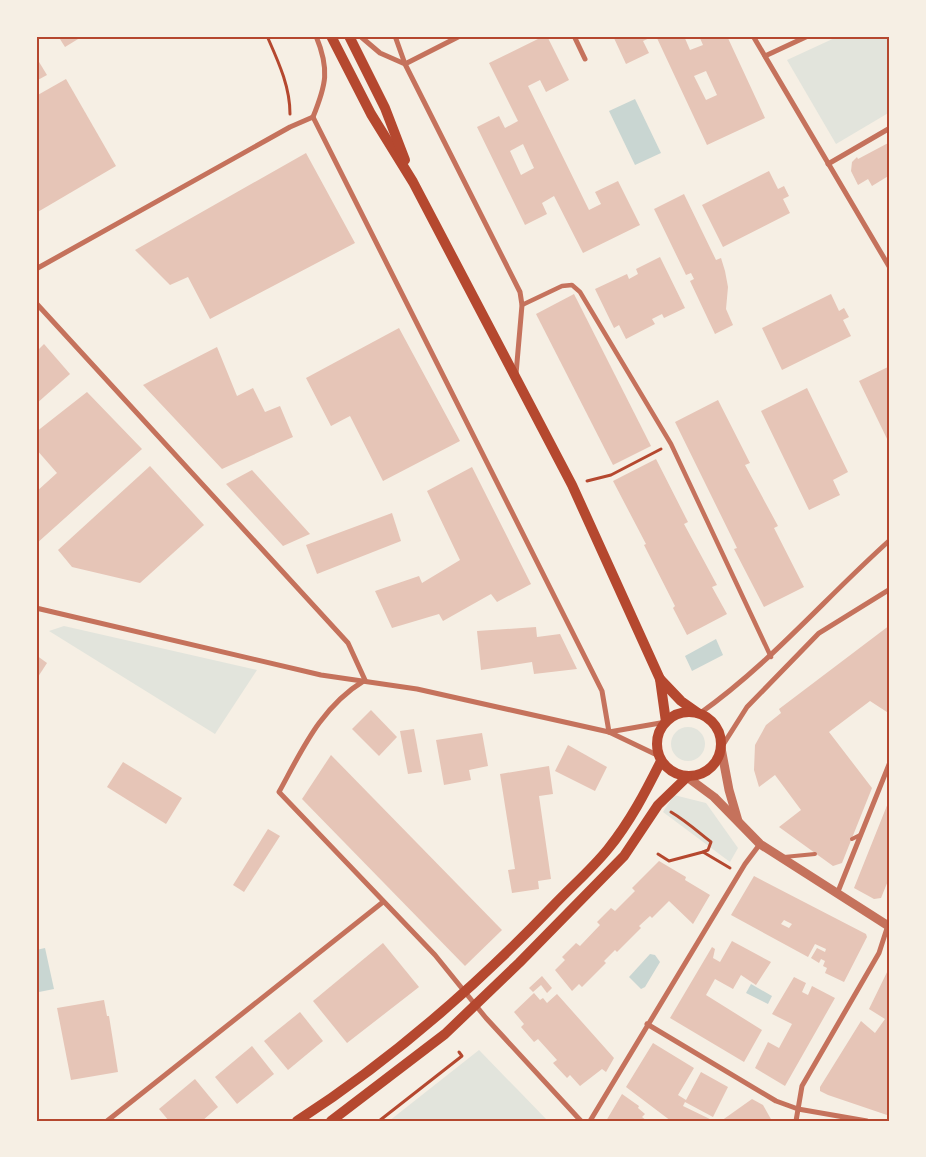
<svg xmlns="http://www.w3.org/2000/svg" width="926" height="1157" font-family="Mulish,sans-serif">
	<style>
		.green { fill: #e2e4dc }
		.water { fill: #c9d6d2 }
		.building { fill: #e6c5b7; fill-rule: evenodd }
		.lines { fill: none; stroke-linecap: round; stroke-linejoin: round }
		.path { stroke: #b5482f; stroke-width: 3 }
		.service { stroke: #c5725c; stroke-width: 4 }
		.pedestrian { stroke: #c5725c; stroke-width: 4.5 }
		.minor { stroke: #c5725c; stroke-width: 5 }
		.tertiary { stroke: #c5725c; stroke-width: 9 }
		.secondary { stroke: #b5482f; stroke-width: 10 }
		.neatline { fill: none; stroke: #b5482f; stroke-width: 2 }
	</style>
	<rect width="100%" height="100%" fill="#f6efe4"/>
	<g class="green">
		<path d="M 839,36 L 890,36 L 890,112 L 836,144 L 787,60 Z"/>
		<path d="M 64,626 L 257,670 L 215,734 L 49,631 Z"/>
		<circle cx="688" cy="744" r="17"/>
		<path d="M 674,795 L 706,803 L 738,848 L 730,862 L 663,812 Z"/>
		<path d="M 479,1050 L 548,1121 L 389,1121 Z"/>
	</g>
	<g class="water">
		<path d="M 635,99 L 661,153 L 635,165 L 609,111 Z"/>
		<path d="M 716,639 L 723,655 L 692,671 L 685,656 Z"/>
		<path d="M 45,948 L 54,989 L 39,992 L 36,975 L 36,950 Z"/>
		<path d="M 650,954 L 655,955 L 660,962 L 645,987 L 641,989 L 629,977 Z"/>
		<path d="M 751,984 L 772,996 L 768,1004 L 746,993 Z"/>
	</g>
	<g class="building">
		<path d="M 58,36 L 83,36 L 65,47 Z"/>
		<path d="M 544,36 L 547,36 L 569,80 L 546,92 L 540,80 L 528,86 L 589,210 L 601,204 L 595,192 L 618,181 L 640,225 L 583,253 L 554,196 L 542,203 L 547,214 L 525,225 L 477,127 L 499,116 L 505,128 L 518,121 L 489,63 ZM 523,144 L 534,168 L 521,175 L 510,151 Z"/>
		<path d="M 613,36 L 654,36 L 643,41 L 649,53 L 626,64 Z"/>
		<path d="M 656,36 L 684,36 L 690,50 L 703,45 L 699,36 L 727,36 L 765,118 L 707,145 ZM 706,71 L 717,95 L 706,100 L 694,76 Z"/>
		<path d="M 36,57 L 47,75 L 36,81 Z"/>
		<path d="M 66,79 L 116,166 L 36,213 L 36,96 Z"/>
		<path d="M 890,142 L 890,175 L 872,186 L 868,179 L 858,185 L 851,171 L 852,162 L 857,157 L 858,159 Z"/>
		<path d="M 306,153 L 355,243 L 210,319 L 188,277 L 170,285 L 135,250 Z"/>
		<path d="M 769,171 L 778,189 L 784,186 L 789,196 L 783,199 L 790,213 L 723,247 L 702,205 Z"/>
		<path d="M 684,194 L 716,260 L 721,258 L 725,271 L 728,287 L 726,309 L 733,325 L 715,334 L 690,281 L 694,279 L 691,273 L 686,275 L 654,209 Z"/>
		<path d="M 660,257 L 685,308 L 664,318 L 662,314 L 652,319 L 655,324 L 626,339 L 619,325 L 614,328 L 595,289 L 627,274 L 629,279 L 638,274 L 636,269 Z"/>
		<path d="M 574,294 L 651,446 L 613,465 L 536,314 Z"/>
		<path d="M 831,294 L 839,311 L 844,308 L 849,317 L 843,320 L 851,336 L 782,370 L 762,328 Z"/>
		<path d="M 399,328 L 460,441 L 383,481 L 350,416 L 331,426 L 306,378 Z"/>
		<path d="M 44,344 L 70,374 L 36,404 L 36,352 Z"/>
		<path d="M 217,347 L 237,396 L 253,388 L 265,412 L 280,406 L 293,437 L 222,469 L 143,385 Z"/>
		<path d="M 890,366 L 890,445 L 859,381 Z"/>
		<path d="M 807,388 L 848,472 L 833,480 L 840,495 L 809,510 L 761,411 Z"/>
		<path d="M 87,392 L 142,449 L 36,544 L 36,492 L 57,473 L 36,449 L 36,432 Z"/>
		<path d="M 718,400 L 750,463 L 745,465 L 778,526 L 774,528 L 804,587 L 764,607 L 734,549 L 737,548 L 675,422 Z"/>
		<path d="M 656,459 L 688,522 L 684,524 L 717,585 L 712,587 L 727,614 L 687,635 L 673,608 L 675,606 L 644,545 L 646,544 L 613,481 Z"/>
		<path d="M 150,466 L 204,525 L 140,583 L 72,567 L 58,550 Z"/>
		<path d="M 472,467 L 531,584 L 497,602 L 491,594 L 443,621 L 439,614 L 392,628 L 375,591 L 419,576 L 422,583 L 460,560 L 427,491 Z"/>
		<path d="M 252,470 L 310,534 L 283,546 L 226,484 Z"/>
		<path d="M 392,513 L 401,541 L 317,574 L 306,545 Z"/>
		<path d="M 890,625 L 890,714 L 870,701 L 829,732 L 872,788 L 842,863 L 833,866 L 779,827 L 801,810 L 775,775 L 759,787 L 754,770 L 755,745 L 766,725 L 781,713 L 779,709 Z"/>
		<path d="M 536,627 L 537,637 L 560,634 L 577,669 L 534,674 L 532,662 L 481,670 L 477,631 Z"/>
		<path d="M 36,655 L 47,663 L 36,680 Z"/>
		<path d="M 371,710 L 397,737 L 379,756 L 352,729 Z"/>
		<path d="M 414,729 L 422,772 L 408,774 L 400,731 Z"/>
		<path d="M 482,733 L 488,766 L 469,770 L 471,780 L 444,785 L 436,740 Z"/>
		<path d="M 568,745 L 607,767 L 595,791 L 555,771 Z"/>
		<path d="M 331,755 L 502,930 L 465,966 L 302,799 Z"/>
		<path d="M 123,762 L 182,798 L 166,824 L 107,787 Z"/>
		<path d="M 549,766 L 553,794 L 539,796 L 551,879 L 538,881 L 539,889 L 512,893 L 508,870 L 515,869 L 500,774 Z"/>
		<path d="M 890,798 L 890,876 L 881,898 L 874,899 L 854,888 Z"/>
		<path d="M 268,829 L 280,836 L 244,892 L 233,885 Z"/>
		<path d="M 659,861 L 686,877 L 685,880 L 710,895 L 693,924 L 669,901 L 652,918 L 650,916 L 639,926 L 641,928 L 617,952 L 615,950 L 604,961 L 606,963 L 582,987 L 579,984 L 572,991 L 555,970 L 565,960 L 562,957 L 576,943 L 580,946 L 600,925 L 597,922 L 611,908 L 615,911 L 635,891 L 632,888 Z"/>
		<path d="M 754,876 L 866,934 L 867,937 L 844,982 L 825,973 L 827,968 L 823,966 L 825,961 L 821,959 L 819,963 L 811,958 L 817,948 L 825,952 L 826,949 L 815,944 L 808,957 L 731,915 ZM 784,920 L 792,924 L 789,928 L 781,924 Z"/>
		<path d="M 732,941 L 771,962 L 756,985 L 741,975 L 733,989 L 715,979 L 706,995 L 762,1030 L 744,1062 L 670,1018 L 712,947 L 715,949 L 713,958 L 720,962 Z"/>
		<path d="M 383,943 L 419,987 L 347,1043 L 313,1001 Z"/>
		<path d="M 890,966 L 890,1115 L 887,1115 L 828,1095 L 820,1091 L 820,1087 L 861,1021 L 875,1033 L 885,1019 L 869,1009 Z"/>
		<path d="M 542,976 L 552,988 L 547,993 L 541,985 L 533,992 L 529,988 Z"/>
		<path d="M 794,977 L 806,983 L 802,992 L 808,995 L 812,986 L 835,998 L 785,1086 L 755,1068 L 768,1042 L 779,1048 L 792,1024 L 772,1014 Z"/>
		<path d="M 534,993 L 540,1000 L 543,998 L 547,1003 L 557,994 L 614,1058 L 606,1072 L 602,1069 L 580,1086 L 570,1075 L 567,1078 L 553,1063 L 557,1060 L 538,1039 L 534,1042 L 521,1027 L 524,1024 L 514,1012 Z"/>
		<path d="M 104,1000 L 107,1016 L 109,1016 L 118,1072 L 71,1080 L 57,1008 Z"/>
		<path d="M 300,1012 L 323,1041 L 288,1070 L 264,1041 Z"/>
		<path d="M 653,1043 L 694,1068 L 678,1095 L 686,1100 L 701,1072 L 728,1087 L 713,1117 L 685,1102 L 683,1106 L 714,1121 L 671,1121 L 626,1087 Z"/>
		<path d="M 252,1046 L 274,1074 L 237,1104 L 215,1077 Z"/>
		<path d="M 195,1079 L 218,1107 L 202,1121 L 169,1121 L 159,1109 Z"/>
		<path d="M 622,1094 L 639,1106 L 638,1108 L 645,1114 L 642,1117 L 647,1121 L 606,1121 Z"/>
		<path d="M 752,1099 L 763,1105 L 772,1121 L 721,1121 Z"/>
	</g>
	<g class="lines">
		<g class="path">
			<path d="M 267,36 C 278,61 290,86 290,114"/>
			<path d="M 587,481 L 611,475 L 661,449"/>
			<path d="M 703,852 L 730,868"/>
			<path d="M 658,854 L 669,861 L 703,852 L 708,850 L 711,842 C 697,831 686,821 671,812"/>
			<path d="M 379,1121 L 462,1056 L 459,1052"/>
		</g>
		<g class="service">
			<path d="M 852,839 L 860,835"/>
			<path d="M 784,857 L 815,854"/>
		</g>
		<path class="pedestrian" d="M 522,305 L 562,286 L 572,285 L 580,292 L 671,444 L 771,657"/>
		<g class="minor">
			<path d="M 360,36 L 380,53 L 405,64 L 520,292 L 522,305 L 516,374"/>
			<path d="M 395,36 L 405,64 L 460,36"/>
			<path d="M 574,36 L 585,59"/>
			<path d="M 753,36 L 890,268"/>
			<path d="M 765,56 L 808,36"/>
			<path d="M 313,117 L 602,691 L 609,732"/>
			<path d="M 313,117 C 326,85 330,70 316,36"/>
			<path d="M 828,164 L 890,128"/>
			<path d="M 36,269 L 290,127 L 313,117"/>
			<path d="M 36,303 L 348,643 L 365,680 C 321,707 303,748 279,792 L 435,955 L 486,1018 L 581,1121"/>
			<path d="M 36,608 L 321,675 L 417,689 L 609,732 L 659,756"/>
			<path d="M 699,714 C 771,663 825,598 890,540"/>
			<path d="M 609,732 L 666,722"/>
			<path d="M 721,748 L 747,707 L 819,633 L 890,589"/>
			<path d="M 837,894 L 890,762"/>
			<path d="M 647,1024 L 776,1101 L 798,1109 L 867,1121"/>
			<path d="M 107,1121 L 383,902"/>
			<path d="M 590,1121 L 745,864 L 760,844"/>
			<path d="M 796,1121 L 802,1086 L 879,953 L 890,919"/>
		</g>
		<g class="tertiary">
			<path d="M 721,748 L 729,790 L 738,821"/>
			<path d="M 687,777 L 714,797 L 760,844 L 890,927"/>
		</g>
		<g class="secondary">
			<path d="M 331,36 L 371,114 L 413,182 L 572,485 L 660,679 L 666,722"/>
			<path d="M 349,36 L 385,108 L 405,160"/>
			<path d="M 660,679 L 681,701 L 698,713"/>
			<circle cx="689" cy="744" r="32"/>
			<path d="M 297,1121 C 390,1061 476,986 553,906 C 571,887 592,869 608,849 C 630,822 646,791 661,761"/>
			<path d="M 331,1121 L 445,1034 L 519,963 L 624,856 L 658,805 L 687,777"/>
		</g>
	</g>
	<rect width="926" height="1157" fill="none" stroke="#f6efe4" stroke-width="75"/>
	<rect x="38" y="38" width="850" height="1082" class="neatline"/>
</svg>
